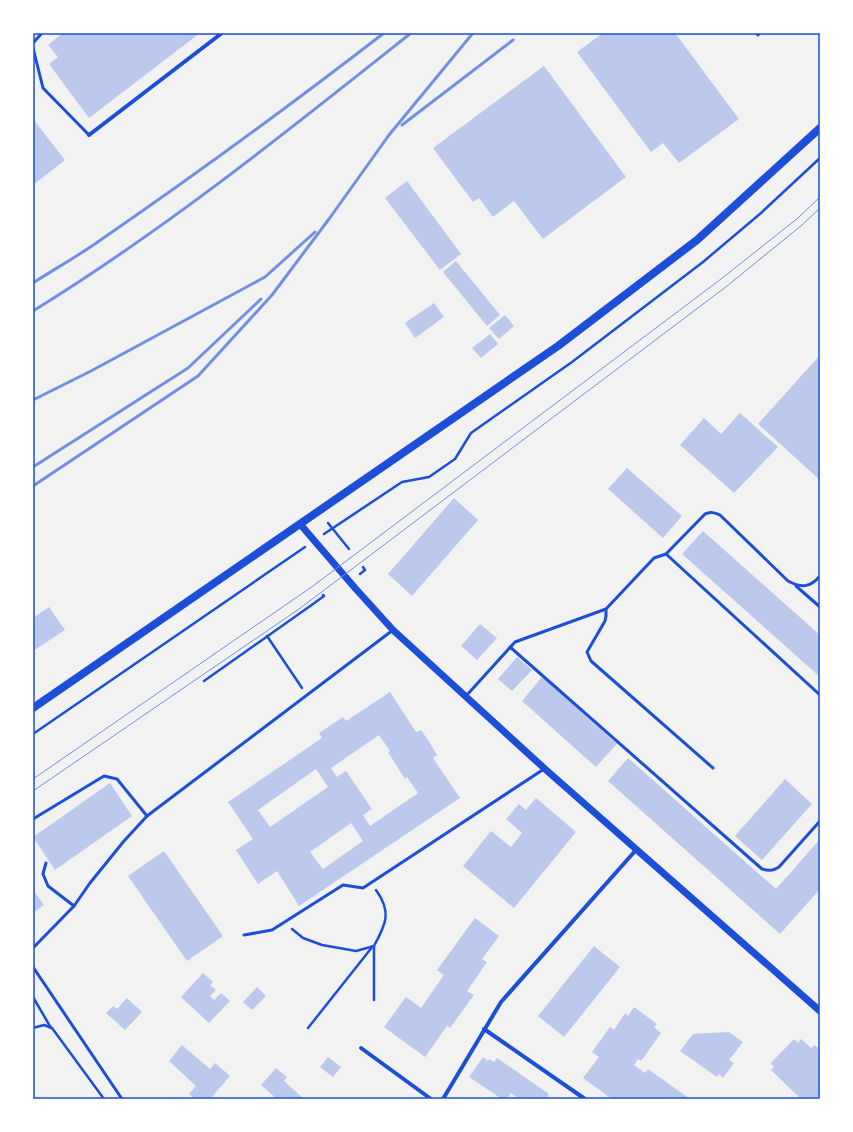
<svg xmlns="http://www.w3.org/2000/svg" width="853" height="1132" font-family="'Work Sans',sans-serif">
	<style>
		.building { fill: #bdc9ec; fill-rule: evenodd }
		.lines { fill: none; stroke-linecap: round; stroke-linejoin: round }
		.path { stroke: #1d4ed8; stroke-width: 2.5 }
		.service { stroke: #1d4ed8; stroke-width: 3 }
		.minor { stroke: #1d4ed8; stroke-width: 4 }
		.tertiary { stroke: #1d4ed8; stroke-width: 7 }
		.secondary { stroke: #1d4ed8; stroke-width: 8 }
		.tram { stroke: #7290e2; stroke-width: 1 }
		.rail { stroke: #7290e2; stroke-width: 3 }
		.neatline { fill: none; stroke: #1d4ed8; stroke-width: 1.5 }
	</style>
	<rect width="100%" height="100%" fill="#f2f2f2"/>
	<g class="building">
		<path d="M 63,33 L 200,33 L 89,118 L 49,64 L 58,57 L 48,45 Z"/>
		<path d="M 603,33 L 675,33 L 739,119 L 679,163 L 663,143 L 651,152 L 577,52 Z"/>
		<path d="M 544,66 L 626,177 L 543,239 L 514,201 L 493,217 L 479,198 L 473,202 L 433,148 Z"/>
		<path d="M 33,119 L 65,160 L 33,185 Z"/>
		<path d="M 407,181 L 461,254 L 440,270 L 385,198 Z"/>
		<path d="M 456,261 L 500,315 L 487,326 L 443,272 Z"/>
		<path d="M 434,303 L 444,317 L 415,338 L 405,323 Z"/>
		<path d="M 505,315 L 514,326 L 499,339 L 489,328 Z"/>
		<path d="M 490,334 L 498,344 L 481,358 L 472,348 Z"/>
		<path d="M 820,355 L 820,480 L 758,424 Z"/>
		<path d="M 740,413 L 778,447 L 734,493 L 680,445 L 704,418 L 721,434 Z"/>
		<path d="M 627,468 L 682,516 L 663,538 L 608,489 Z"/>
		<path d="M 454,498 L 478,520 L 412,596 L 388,574 Z"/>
		<path d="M 703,531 L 820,635 L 820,677 L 682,554 Z"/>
		<path d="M 49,607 L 65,630 L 33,651 L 33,618 Z"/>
		<path d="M 480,624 L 497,638 L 477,660 L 461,646 Z"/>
		<path d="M 517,657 L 532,670 L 512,691 L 498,679 Z"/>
		<path d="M 542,677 L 617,744 L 596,767 L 522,701 Z"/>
		<path d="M 390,692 L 416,732 L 421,730 L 430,743 L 437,755 L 433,758 L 460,798 L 299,906 L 277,871 L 258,884 L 236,850 L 253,839 L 228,802 L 322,738 L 319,733 L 343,717 L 346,721 ZM 379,735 L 390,751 L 388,752 L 405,779 L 407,777 L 418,793 L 370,826 L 363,815 L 372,809 L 346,771 L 337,777 L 331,768 ZM 316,769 L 328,787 L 270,827 L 258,810 ZM 351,823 L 363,841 L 323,869 L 310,852 Z"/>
		<path d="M 628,758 L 776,889 L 820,839 L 820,889 L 780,934 L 608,781 Z"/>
		<path d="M 785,779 L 812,804 L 762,860 L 735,836 Z"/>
		<path d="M 110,783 L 132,816 L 55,870 L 33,837 Z"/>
		<path d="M 536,798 L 576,832 L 514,908 L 463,866 L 491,831 L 511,847 L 522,833 L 506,819 L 519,804 L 526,810 Z"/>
		<path d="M 164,851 L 223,936 L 187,961 L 128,876 Z"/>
		<path d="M 33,890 L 44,905 L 33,913 Z"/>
		<path d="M 475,918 L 499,936 L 482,959 L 487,962 L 467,991 L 474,995 L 450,1028 L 447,1026 L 425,1057 L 384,1027 L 406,997 L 421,1008 L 444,975 L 437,970 Z"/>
		<path d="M 594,946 L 620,967 L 564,1037 L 538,1016 Z"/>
		<path d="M 203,973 L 213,982 L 210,985 L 216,990 L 210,996 L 214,1000 L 221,993 L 230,1001 L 209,1023 L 181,997 Z"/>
		<path d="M 257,987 L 266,996 L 252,1010 L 243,1002 Z"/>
		<path d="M 127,998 L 142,1012 L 125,1030 L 106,1013 L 113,1006 L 117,1009 Z"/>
		<path d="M 634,1007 L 657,1024 L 654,1027 L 661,1033 L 641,1061 L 638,1059 L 634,1065 L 645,1073 L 648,1069 L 690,1099 L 612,1099 L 583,1078 L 599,1057 L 592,1052 L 610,1027 L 614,1030 L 625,1013 L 628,1016 Z"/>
		<path d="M 729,1032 L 743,1042 L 729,1060 L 734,1063 L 723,1078 L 719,1074 L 717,1077 L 680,1051 L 693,1034 Z"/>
		<path d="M 794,1039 L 798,1043 L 801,1039 L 811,1048 L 815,1045 L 820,1050 L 820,1099 L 801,1099 L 771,1070 L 774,1067 L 771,1063 Z"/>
		<path d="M 182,1045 L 210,1069 L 215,1063 L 230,1076 L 210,1099 L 195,1099 L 189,1094 L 196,1086 L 169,1061 Z"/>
		<path d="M 328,1057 L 341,1067 L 333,1077 L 320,1067 Z"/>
		<path d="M 483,1057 L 488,1061 L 489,1059 L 494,1062 L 497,1058 L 549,1094 L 547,1097 L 550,1099 L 519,1099 L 511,1093 L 507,1099 L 502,1099 L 469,1077 Z"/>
		<path d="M 276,1068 L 287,1077 L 284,1081 L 304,1099 L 277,1099 L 261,1085 Z"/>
	</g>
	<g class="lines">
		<g class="path">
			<path d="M 328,523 L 349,549"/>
			<path d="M 324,534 L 402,482 L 429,477 L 455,459 L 471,433 L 572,362 L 703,262 L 761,213 L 820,158"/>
			<path d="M 360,574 L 365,570 L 363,567"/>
			<path d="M 267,636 L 302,688"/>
			<path d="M 204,681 L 313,604 L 324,596 L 323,595"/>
			<path d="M 33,734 L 305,547"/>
			<path d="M 292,929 L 303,938 L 322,945 L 356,951 L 374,946 C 386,924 392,912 376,890"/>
			<path d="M 374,946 L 374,1000"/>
			<path d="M 33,997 L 51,1028"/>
			<path d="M 33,1028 L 44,1025 L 52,1028 L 104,1099"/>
			<path d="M 308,1028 L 373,946"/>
		</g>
		<g class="service">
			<path d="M 756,33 L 758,35 L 759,33"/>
			<path d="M 33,43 L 42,33"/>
			<path d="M 33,48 L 43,88 L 89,135"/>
			<path d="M 666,554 L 820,695"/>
			<path d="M 796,586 L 820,607"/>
			<path d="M 606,609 L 606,616 L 605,621 L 587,652 L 591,661 L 713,768"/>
			<path d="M 510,647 L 762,869 C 769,871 773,871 779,867 L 820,821"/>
			<path d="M 466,696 L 515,642 L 606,609 L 654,558 L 666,554 L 705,514 C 711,512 714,512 720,515 L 788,581 C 801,588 810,588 820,576"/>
			<path d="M 33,819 L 104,776 L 117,779 L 147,816"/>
			<path d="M 46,863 L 43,874 L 48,886 L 74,906"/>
			<path d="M 244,935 L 272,930 L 343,885 L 363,888 L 544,769"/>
			<path d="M 33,948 L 74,906 L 90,883 L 124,841 L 147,816 L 393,630"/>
			<path d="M 33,967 L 122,1099"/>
		</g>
		<g class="minor">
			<path d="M 89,135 L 222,33"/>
			<path d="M 484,1029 L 585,1099"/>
			<path d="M 361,1048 L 431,1099"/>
			<path d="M 443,1099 L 501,1002 L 636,850"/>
		</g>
		<path class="tertiary" d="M 300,524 L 355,588 L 393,630 L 545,769 L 820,1011"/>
		<path class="secondary" d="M 33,708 L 558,346 L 697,240 L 820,128"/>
		<g class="tram">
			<path d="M 33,779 L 313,586 L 721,279 L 798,218 L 820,197"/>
			<path d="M 33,791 L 299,609 L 727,286 L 802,225 L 820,208"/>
		</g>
		<g class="rail">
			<path d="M 402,125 L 513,40"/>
			<path d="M 33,283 C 56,268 80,255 102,239 C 198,173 292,104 384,33"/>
			<path d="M 33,311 C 166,229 289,130 411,33"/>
			<path d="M 33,400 L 91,371 L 265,277 L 315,232"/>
			<path d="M 33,467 L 188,368 L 261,299"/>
			<path d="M 33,486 L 198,376 L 272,295 L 329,219 L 389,135 L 473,33"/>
		</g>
	</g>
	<rect width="853" height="1132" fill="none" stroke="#ffffff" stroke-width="68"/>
	<rect x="34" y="34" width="785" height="1064" class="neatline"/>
</svg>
